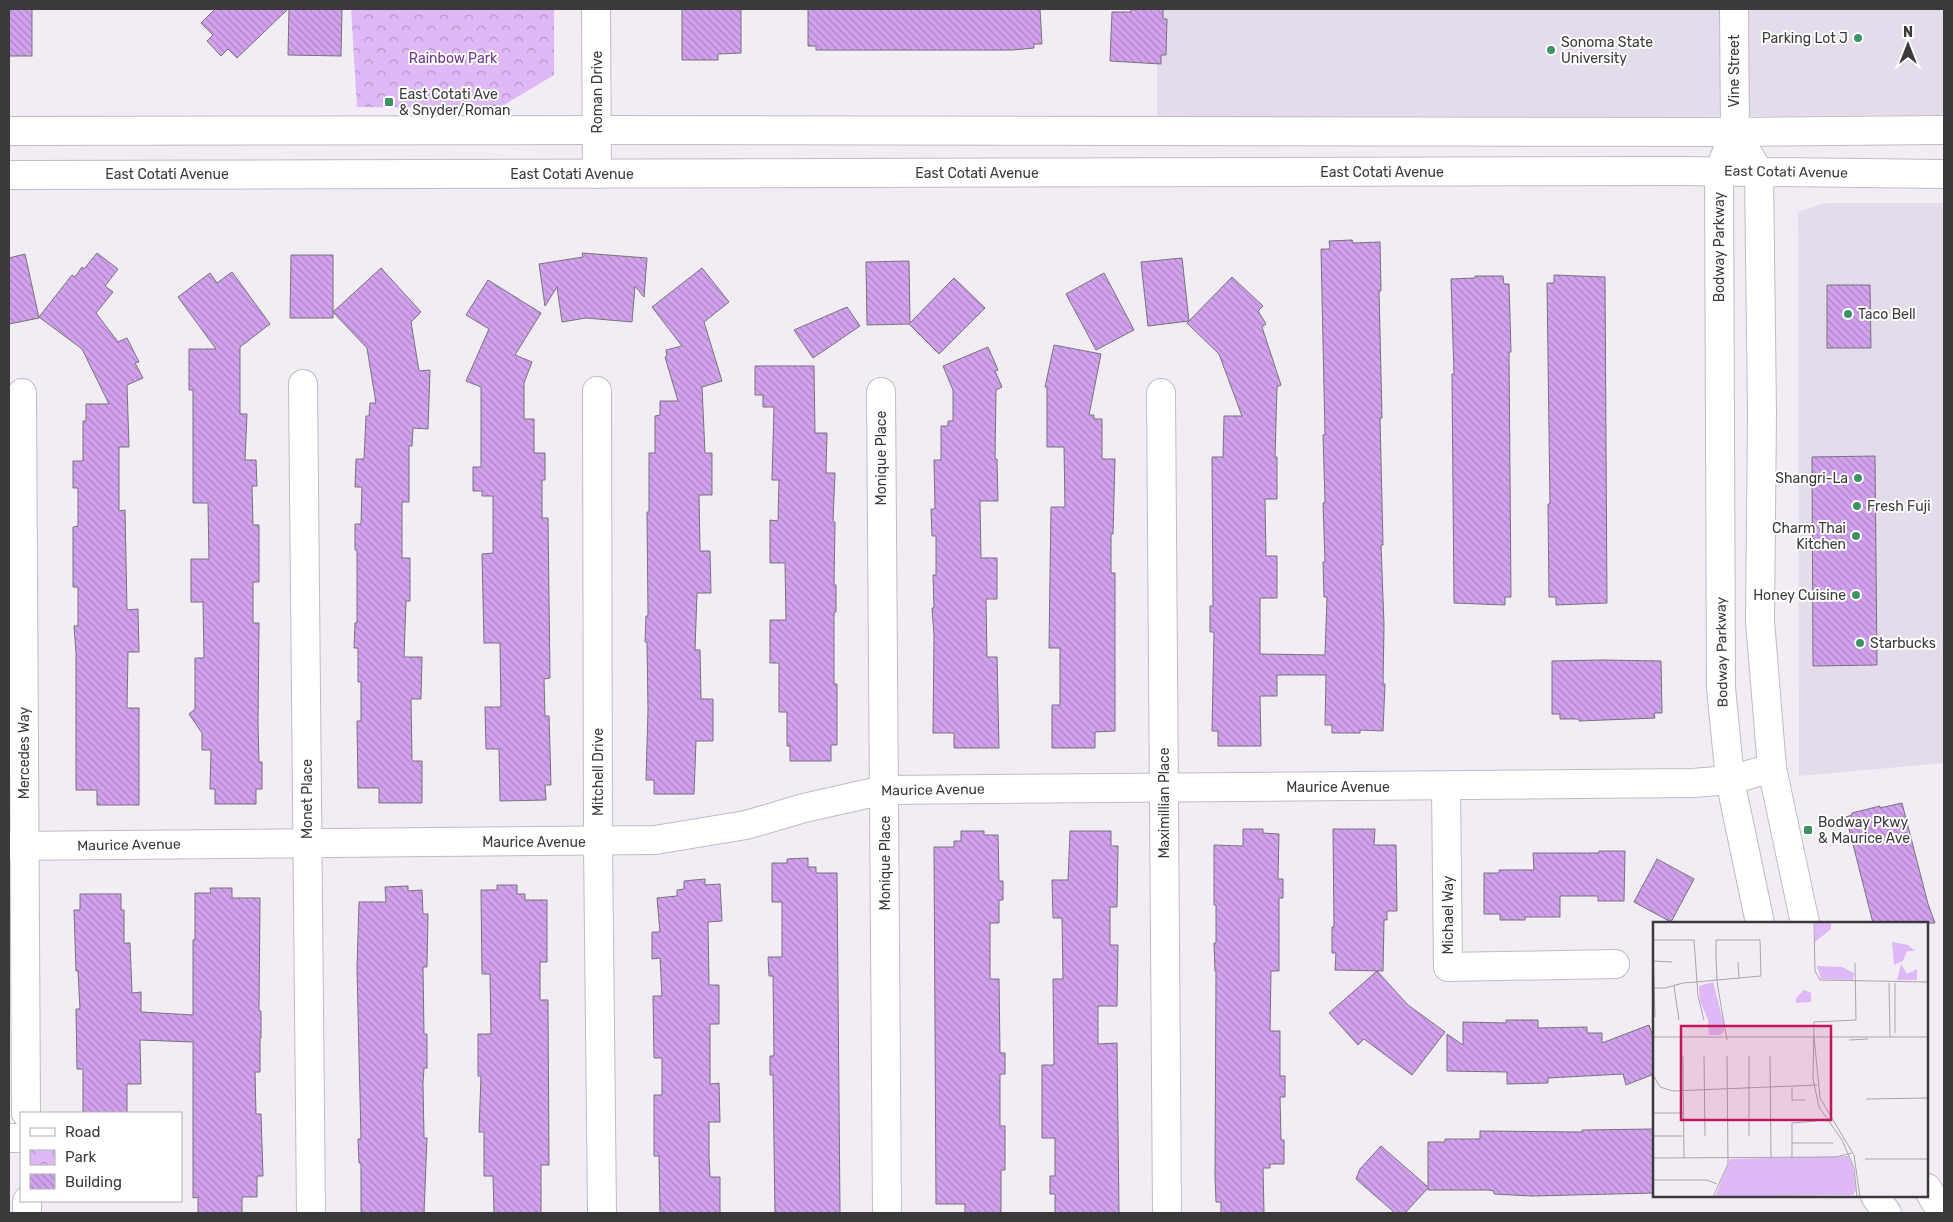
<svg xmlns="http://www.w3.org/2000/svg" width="1953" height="1222" font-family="Rubik,sans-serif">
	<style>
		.built { fill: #e5dceb }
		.park { fill: url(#park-crowns) }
		.building { fill: url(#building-back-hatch); stroke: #77737a }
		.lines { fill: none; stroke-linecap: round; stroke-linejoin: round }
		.minor-casing { stroke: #c0bbc4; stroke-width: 30 }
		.tertiary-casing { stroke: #c0bbc4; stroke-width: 30 }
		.secondary-casing { stroke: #c0bbc4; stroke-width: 30 }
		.minor { stroke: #fff; stroke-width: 28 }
		.tertiary { stroke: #fff; stroke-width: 28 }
		.secondary { stroke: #fff; stroke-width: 28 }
		.poi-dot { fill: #3e9366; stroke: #fff; stroke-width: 2 }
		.labels { text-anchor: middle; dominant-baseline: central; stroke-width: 4; stroke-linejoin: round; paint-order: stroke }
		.poi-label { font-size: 14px; fill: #3c393d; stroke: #fff; text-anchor: start }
		.park-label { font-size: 14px; fill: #70348e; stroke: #fff }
		.street-label { font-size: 14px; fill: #3c393d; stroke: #fff }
		.inset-road { fill: none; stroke: #a9a4ab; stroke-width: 1 }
		.view { fill: #c2185b; fill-opacity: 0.15; stroke: #c2185b; stroke-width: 2.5 }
		.inset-edge { fill: none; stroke: #3c393d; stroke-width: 2.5 }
	</style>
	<defs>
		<pattern id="park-crowns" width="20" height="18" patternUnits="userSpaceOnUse" patternTransform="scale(1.25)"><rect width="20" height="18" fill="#dfb8f6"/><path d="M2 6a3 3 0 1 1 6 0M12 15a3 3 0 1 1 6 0" fill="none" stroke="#b697c8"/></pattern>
		<pattern id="building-back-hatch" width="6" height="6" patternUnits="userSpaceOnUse" patternTransform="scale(1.25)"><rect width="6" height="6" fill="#d3a2ef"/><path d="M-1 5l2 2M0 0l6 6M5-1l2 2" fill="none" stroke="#ac85c3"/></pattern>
	</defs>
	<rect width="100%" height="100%" fill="#f2ecf5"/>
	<g class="built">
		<path d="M 1157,9 L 1944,9 L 1944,115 L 1157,120 Z"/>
		<path d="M 1825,203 L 1944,203 L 1944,763 L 1799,776 L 1798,212 Z"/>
	</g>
	<path class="park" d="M 351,9 L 554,9 L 554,75 L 499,108 L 357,107 Z"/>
	<g class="building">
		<rect x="9" y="9" width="23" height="47"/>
		<path d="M 215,9 L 288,9 L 237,58 L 228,49 L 221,56 L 207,41 L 213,35 L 201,23 Z"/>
		<path d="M 289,9 L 342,9 L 341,56 L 288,55 Z"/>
		<path d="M 682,9 L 741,9 L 741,53 L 718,54 L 718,60 L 682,60 Z"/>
		<path d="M 808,9 L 1040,9 L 1042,44 L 1034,44 L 1034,48 L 1012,50 L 816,50 L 816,46 L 808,46 Z"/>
		<path d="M 1131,9 L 1163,9 L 1163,19 L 1167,19 L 1166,55 L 1161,55 L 1161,64 L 1110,61 L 1112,12 L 1131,12 Z"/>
		<path d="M 1352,240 L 1353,243 L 1380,242 L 1381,291 L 1379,291 L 1382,418 L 1380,418 L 1383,545 L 1381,545 L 1384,625 L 1383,684 L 1385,684 L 1383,731 L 1360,730 L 1360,733 L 1332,733 L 1332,725 L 1325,725 L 1326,675 L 1277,675 L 1277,696 L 1260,696 L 1261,746 L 1218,746 L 1218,731 L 1212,731 L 1214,632 L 1210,632 L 1210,606 L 1213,606 L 1212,457 L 1223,457 L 1224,416 L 1242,416 L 1219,354 L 1187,323 L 1232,277 L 1263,306 L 1258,311 L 1266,324 L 1262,327 L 1281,385 L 1277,387 L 1275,457 L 1277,457 L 1277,499 L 1265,499 L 1266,556 L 1277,556 L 1277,598 L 1260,598 L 1260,654 L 1325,655 L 1327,597 L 1324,597 L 1323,562 L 1325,562 L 1323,503 L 1325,503 L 1323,435 L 1325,435 L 1321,249 L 1330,249 L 1329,241 Z"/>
		<path d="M 97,253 L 118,269 L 105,286 L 113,292 L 96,313 L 118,342 L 127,338 L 139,362 L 135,363 L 143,378 L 127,385 L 129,447 L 119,447 L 119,511 L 125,510 L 127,610 L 138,609 L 139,652 L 128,652 L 127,708 L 139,708 L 139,805 L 97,805 L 97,790 L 76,790 L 76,653 L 74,626 L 78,626 L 78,587 L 73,587 L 73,527 L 78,526 L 78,488 L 73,488 L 73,461 L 83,461 L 83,421 L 86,421 L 86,404 L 109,404 L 82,349 L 39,317 L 72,275 L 75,277 L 82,267 L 84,269 Z"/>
		<path d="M 582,253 L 647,258 L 644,297 L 635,286 L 632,322 L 586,318 L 562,322 L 557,287 L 545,306 L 539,264 L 583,257 Z"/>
		<path d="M 25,254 L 39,318 L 9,324 L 9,258 Z"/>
		<path d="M 291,255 L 333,255 L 333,318 L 290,318 Z"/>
		<path d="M 1182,258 L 1189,321 L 1148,326 L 1141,262 Z"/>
		<path d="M 909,261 L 910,323 L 954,278 L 985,308 L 939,354 L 909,324 L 867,325 L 866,262 Z"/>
		<path d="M 381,268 L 421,312 L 411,322 L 419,371 L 430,370 L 428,429 L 413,428 L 412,446 L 409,446 L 409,502 L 402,502 L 402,558 L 410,558 L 410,601 L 406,601 L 404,657 L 422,657 L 421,699 L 411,699 L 412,761 L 422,761 L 422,803 L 379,803 L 379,788 L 358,788 L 357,721 L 361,721 L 361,682 L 358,682 L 358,648 L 354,648 L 355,623 L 357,623 L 357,550 L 355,550 L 355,524 L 361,524 L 362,487 L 355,487 L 356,459 L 364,459 L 366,416 L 369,416 L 370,403 L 376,403 L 367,348 L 333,312 Z"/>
		<path d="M 702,268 L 729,302 L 704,322 L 722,381 L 702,387 L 705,453 L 712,453 L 712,495 L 699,495 L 700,551 L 710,551 L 711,593 L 697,593 L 695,650 L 700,650 L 701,699 L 713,699 L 713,741 L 696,741 L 694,794 L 654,794 L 654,780 L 646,780 L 648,710 L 647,642 L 645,642 L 646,616 L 648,616 L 647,512 L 649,512 L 649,453 L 655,453 L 655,416 L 660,415 L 660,401 L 678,401 L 665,357 L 667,356 L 666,350 L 682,346 L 652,307 Z"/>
		<path d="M 232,272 L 270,324 L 240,347 L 240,414 L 247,414 L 245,460 L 256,460 L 257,486 L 252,486 L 253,525 L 259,525 L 259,582 L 253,582 L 253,623 L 259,623 L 258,723 L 259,762 L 262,762 L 262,789 L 256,789 L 256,804 L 215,804 L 215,789 L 210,789 L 211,750 L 202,750 L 202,733 L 189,714 L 195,709 L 195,658 L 204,658 L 203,602 L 191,602 L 191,559 L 209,559 L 208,503 L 193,503 L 193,390 L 189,390 L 189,349 L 216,349 L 178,297 L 210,273 L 217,283 Z"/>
		<path d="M 1104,273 L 1134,330 L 1096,350 L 1066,294 Z"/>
		<path d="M 1554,275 L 1605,277 L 1607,603 L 1556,605 L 1556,597 L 1549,597 L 1548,504 L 1550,504 L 1547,283 L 1554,283 Z"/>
		<path d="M 1475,276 L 1503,276 L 1504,284 L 1509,284 L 1511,352 L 1509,352 L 1511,597 L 1505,597 L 1505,605 L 1454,603 L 1452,374 L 1454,374 L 1451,279 L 1475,278 Z"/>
		<path d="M 488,280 L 541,313 L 515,355 L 532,362 L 524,383 L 524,419 L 534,419 L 534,453 L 545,453 L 545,480 L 542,480 L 542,518 L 548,518 L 550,678 L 544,679 L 545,716 L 549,716 L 551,785 L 545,785 L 546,800 L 500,801 L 499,749 L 486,749 L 485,707 L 501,707 L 500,643 L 484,643 L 482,554 L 493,553 L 493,496 L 482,496 L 482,491 L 473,491 L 473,467 L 481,467 L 481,387 L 466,381 L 489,329 L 466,315 Z"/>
		<path d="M 1827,285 L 1870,285 L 1871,348 L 1827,348 Z"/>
		<path d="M 847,307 L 860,326 L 813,358 L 794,330 Z"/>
		<path d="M 1054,345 L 1101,354 L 1089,415 L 1094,415 L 1094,419 L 1102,419 L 1102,459 L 1115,459 L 1113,534 L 1111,534 L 1111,573 L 1115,573 L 1115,731 L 1095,732 L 1095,748 L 1052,748 L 1052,705 L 1060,705 L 1060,648 L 1049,648 L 1051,507 L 1065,507 L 1064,447 L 1047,447 L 1047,387 L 1045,387 Z"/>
		<path d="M 988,347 L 998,370 L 995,371 L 1002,387 L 996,390 L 995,459 L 997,459 L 998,501 L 980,501 L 981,558 L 997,558 L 997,599 L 986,599 L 987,657 L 997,657 L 999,748 L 954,748 L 954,733 L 933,733 L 934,635 L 932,608 L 934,608 L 933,575 L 936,575 L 936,536 L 932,536 L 931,509 L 935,509 L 934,460 L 941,460 L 941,426 L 948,426 L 948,421 L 953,421 L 953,390 L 943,366 Z"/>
		<path d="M 755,366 L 814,366 L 815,433 L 827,433 L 826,473 L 835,473 L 833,522 L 835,522 L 834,585 L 836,585 L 836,612 L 834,612 L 834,684 L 837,684 L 837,745 L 831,745 L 831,761 L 790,761 L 790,746 L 787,746 L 787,712 L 779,712 L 779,663 L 770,663 L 770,620 L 786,620 L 785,563 L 770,563 L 770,520 L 778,521 L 779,480 L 772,480 L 774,407 L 763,407 L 763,395 L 755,395 Z"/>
		<path d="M 1875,456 L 1877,665 L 1813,666 L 1812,457 Z"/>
		<path d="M 1602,660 L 1661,661 L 1662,713 L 1654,713 L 1655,718 L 1579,721 L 1579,719 L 1560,719 L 1560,714 L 1552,714 L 1552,661 Z"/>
		<path d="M 1902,803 L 1928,904 L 1935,923 L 1873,923 L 1846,817 L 1852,815 L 1852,813 L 1880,806 L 1880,808 Z"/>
		<path d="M 1243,829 L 1263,829 L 1263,833 L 1279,834 L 1278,879 L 1283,879 L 1283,898 L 1279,898 L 1279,971 L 1271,971 L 1270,1031 L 1280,1031 L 1280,1076 L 1285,1076 L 1285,1097 L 1280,1097 L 1281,1140 L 1284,1140 L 1284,1164 L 1270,1164 L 1270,1168 L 1263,1168 L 1264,1213 L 1221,1213 L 1221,1202 L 1216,1202 L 1215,1176 L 1216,971 L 1215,971 L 1214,943 L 1216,943 L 1216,905 L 1214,905 L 1214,845 L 1243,846 Z"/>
		<path d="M 1333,829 L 1375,829 L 1374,845 L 1396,845 L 1397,911 L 1387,911 L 1387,920 L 1384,920 L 1383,971 L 1335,970 L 1336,953 L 1332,953 L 1332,927 L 1334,927 Z"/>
		<path d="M 961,831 L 984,831 L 984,835 L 998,835 L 999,881 L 1003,881 L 1003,900 L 999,900 L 999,923 L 990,923 L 990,979 L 999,979 L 1000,1053 L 1005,1053 L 1005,1074 L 1000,1074 L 1000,1126 L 1005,1126 L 1005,1170 L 1001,1170 L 1001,1213 L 965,1213 L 965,1204 L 936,1204 L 934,847 L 954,847 L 954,841 L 961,841 Z"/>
		<path d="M 1070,831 L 1111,831 L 1111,846 L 1118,846 L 1117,907 L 1110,907 L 1110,945 L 1118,945 L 1117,1006 L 1098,1006 L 1098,1044 L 1117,1043 L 1119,1213 L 1055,1213 L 1055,1194 L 1050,1194 L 1050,1176 L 1055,1176 L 1055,1138 L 1042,1138 L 1042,1065 L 1054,1065 L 1053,979 L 1063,979 L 1062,918 L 1053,918 L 1052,880 L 1068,880 Z"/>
		<path d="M 1599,851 L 1625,851 L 1624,901 L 1598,901 L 1598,896 L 1560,896 L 1560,917 L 1525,917 L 1525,920 L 1500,920 L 1500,914 L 1484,914 L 1484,873 L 1499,873 L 1499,870 L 1534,870 L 1533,853 L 1599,853 Z"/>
		<path d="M 808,858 L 808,867 L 816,867 L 816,873 L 837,873 L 840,1213 L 775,1213 L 773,1075 L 770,1075 L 770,1056 L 774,1056 L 773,976 L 769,976 L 768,957 L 782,957 L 782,902 L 772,902 L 772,863 L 787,863 L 787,859 Z"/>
		<path d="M 1657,859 L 1694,879 L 1671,922 L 1634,902 Z"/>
		<path d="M 705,879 L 705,885 L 720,884 L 722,921 L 708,922 L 709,985 L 719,985 L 719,1024 L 710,1024 L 710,1084 L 719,1083 L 720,1122 L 709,1122 L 709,1158 L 710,1177 L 720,1177 L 720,1213 L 660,1213 L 659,1156 L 654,1156 L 654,1095 L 662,1095 L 662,1058 L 654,1058 L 653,996 L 662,996 L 660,958 L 652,959 L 652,932 L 660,932 L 657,898 L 677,896 L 677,890 L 684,889 L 684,881 Z"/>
		<path d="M 497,885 L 517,885 L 517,894 L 525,894 L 525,900 L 547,900 L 547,962 L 540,962 L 540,1000 L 548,1000 L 549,1165 L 541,1165 L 541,1213 L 494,1213 L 493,1176 L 484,1176 L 484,1132 L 479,1132 L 481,1076 L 478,1076 L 478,1034 L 491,1034 L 490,974 L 482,974 L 481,890 L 497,890 Z"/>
		<path d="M 408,886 L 408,891 L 422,890 L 423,914 L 428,914 L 427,967 L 423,967 L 424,1034 L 427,1034 L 427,1068 L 424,1068 L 423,1083 L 424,1138 L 427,1138 L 424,1213 L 361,1213 L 361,1163 L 359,1163 L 358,1139 L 361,1139 L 357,968 L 359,902 L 386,902 L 385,887 Z"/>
		<path d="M 210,888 L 232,888 L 232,898 L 260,898 L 259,1011 L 261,1011 L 261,1038 L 260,1038 L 260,1072 L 255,1072 L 256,1114 L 261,1114 L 263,1176 L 257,1176 L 257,1197 L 242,1197 L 242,1213 L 198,1213 L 198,1197 L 193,1198 L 193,1042 L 140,1040 L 141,1084 L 127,1084 L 127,1113 L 83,1113 L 83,1069 L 77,1069 L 76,1009 L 80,1009 L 78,971 L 76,971 L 74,910 L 80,910 L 80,894 L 121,894 L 121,910 L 124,910 L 124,943 L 130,943 L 132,993 L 141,992 L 141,1012 L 193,1015 L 193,940 L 195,940 L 195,893 L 211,893 Z"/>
		<path d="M 1377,971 L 1408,1005 L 1445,1032 L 1412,1075 L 1364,1039 L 1358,1045 L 1329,1013 Z"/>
		<path d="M 1506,1020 L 1538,1020 L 1538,1028 L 1587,1027 L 1587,1033 L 1602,1033 L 1602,1043 L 1649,1025 L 1654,1039 L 1654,1074 L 1626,1085 L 1623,1074 L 1548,1078 L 1548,1083 L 1507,1084 L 1507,1072 L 1447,1071 L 1447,1034 L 1463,1045 L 1463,1022 L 1506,1023 Z"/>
		<path d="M 1654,1129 L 1654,1193 L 1532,1196 L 1494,1194 L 1494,1191 L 1488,1190 L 1428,1190 L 1428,1188 L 1405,1213 L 1395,1213 L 1356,1179 L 1360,1169 L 1381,1146 L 1428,1187 L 1428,1142 L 1445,1142 L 1445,1139 L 1480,1139 L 1480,1131 L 1582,1132 L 1582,1130 Z"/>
	</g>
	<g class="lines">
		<defs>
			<g id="minor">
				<path d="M 596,9 L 597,174"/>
				<path d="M 1734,9 L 1735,132"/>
				<path d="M 303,384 L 311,1213"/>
				<path d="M 597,391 L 598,842 L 602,1213"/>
				<path d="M 881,392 L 887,1213"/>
				<path d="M 22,393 L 26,1113"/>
				<path d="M 1161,393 L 1167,1213"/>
				<path d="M 1446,786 L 1448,967 L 1615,964"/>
				<path d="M 9,846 L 655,840 L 746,825 L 804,808 L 884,790 L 1693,783 L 1730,780 L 1772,768"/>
				<path d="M 9,1138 L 21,1138"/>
				<path d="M 27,1201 L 27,1213"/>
			</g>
			<g id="tertiary">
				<path d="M 1735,132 L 1759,172 L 1762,413 L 1760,621 L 1772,768 L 1805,923"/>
				<path d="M 1735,132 L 1719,171 L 1721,688 L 1730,780 L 1760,923"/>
				<path d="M 1927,1188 L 1942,1213"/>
				<path d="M 1875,1196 L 1887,1213"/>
			</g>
			<g id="secondary">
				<path d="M 9,131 L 597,130 L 1735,132 L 1944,130"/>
				<path d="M 9,175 L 1680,171 L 1944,174"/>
			</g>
		</defs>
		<use href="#minor" class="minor-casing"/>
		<use href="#tertiary" class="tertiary-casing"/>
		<use href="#secondary" class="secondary-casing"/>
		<use href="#minor" class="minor"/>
		<use href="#tertiary" class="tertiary"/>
		<use href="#secondary" class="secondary"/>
	</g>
	<g class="poi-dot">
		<circle cx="1858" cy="38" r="5"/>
		<circle cx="1551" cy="50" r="5"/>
		<rect x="384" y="97" width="10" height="10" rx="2.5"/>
		<circle cx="1848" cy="314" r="5"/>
		<circle cx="1858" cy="478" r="5"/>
		<circle cx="1857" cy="506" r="5"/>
		<circle cx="1856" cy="536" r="5"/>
		<circle cx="1856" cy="595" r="5"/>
		<circle cx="1860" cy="643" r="5"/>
		<rect x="1803" y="825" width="10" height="10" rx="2.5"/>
	</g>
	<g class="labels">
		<g class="poi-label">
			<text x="1848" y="38" text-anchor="end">Parking Lot J</text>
			<text x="1561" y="42">Sonoma State<tspan x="1561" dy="16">University</tspan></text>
			<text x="399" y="94">East Cotati Ave<tspan x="399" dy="16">&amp; Snyder/Roman</tspan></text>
			<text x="1858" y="314">Taco Bell</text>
			<text x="1848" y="478" text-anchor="end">Shangri-La</text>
			<text x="1867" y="506">Fresh Fuji</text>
			<text x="1846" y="528" text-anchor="end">Charm Thai<tspan x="1846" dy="16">Kitchen</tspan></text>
			<text x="1846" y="595" text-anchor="end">Honey Cuisine</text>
			<text x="1870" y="643">Starbucks</text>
			<text x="1818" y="822">Bodway Pkwy<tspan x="1818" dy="16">&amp; Maurice Ave</tspan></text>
		</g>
		<g class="park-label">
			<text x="453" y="58">Rainbow Park</text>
		</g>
		<g class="street-label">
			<text transform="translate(1734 71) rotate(-90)">Vine Street</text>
			<text transform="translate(597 92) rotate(-90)">Roman Drive</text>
			<text x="1382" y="172">East Cotati Avenue</text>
			<text transform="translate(1786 172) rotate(1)">East Cotati Avenue</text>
			<text x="977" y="173">East Cotati Avenue</text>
			<text x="167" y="174">East Cotati Avenue</text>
			<text x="572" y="174">East Cotati Avenue</text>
			<text transform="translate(1719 247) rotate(-90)">Bodway Parkway</text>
			<text transform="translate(881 458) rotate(-90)">Monique Place</text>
			<text transform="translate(1722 652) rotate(-91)">Bodway Parkway</text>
			<text transform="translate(24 753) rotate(-90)">Mercedes Way</text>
			<text transform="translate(598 772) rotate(-90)">Mitchell Drive</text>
			<text x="1338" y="787">Maurice Avenue</text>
			<text transform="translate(933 790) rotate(-1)">Maurice Avenue</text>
			<text transform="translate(307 799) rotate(-90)">Monet Place</text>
			<text transform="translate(1164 803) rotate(-90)">Maximillian Place</text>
			<text x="534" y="842">Maurice Avenue</text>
			<text transform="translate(129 845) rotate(-1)">Maurice Avenue</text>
			<text transform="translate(885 863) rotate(-90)">Monique Place</text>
			<text transform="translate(1448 915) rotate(-90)">Michael Way</text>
		</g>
	</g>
	<g transform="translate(1653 922)">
		<rect width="275" height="275" fill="#f2ecf5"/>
		<path d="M 162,0 L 178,0 L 178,7 L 162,20 ZM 239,20 L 255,23 L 262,29 L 254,29 L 250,39 L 241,43 ZM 248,42 L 254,52 L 264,47 L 264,58 L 244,58 ZM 164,44 L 189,45 L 201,51 L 200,58 L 168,57 ZM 151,68 L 158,71 L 158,80 L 143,81 L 143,76 Z" fill="#dfb8f6"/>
		<path d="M 60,60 L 71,102 L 71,110 L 67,113 L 56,113 L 55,98 L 47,79 L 46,64 ZM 195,234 L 200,245 L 203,269 L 200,273 L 62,275 L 77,237 Z" fill="#dfb8f6"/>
		<path d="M132 247a7 7 0 1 1 14 0a7 7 0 1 1-14 0ZM 115,243 L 129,243 L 129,268 L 101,266 L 100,244 L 115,248 ZM187 260a7 7 0 1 1 14 0a7 7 0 1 1-14 0Z" fill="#dfb8f6"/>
		<path class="inset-road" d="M 161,0 L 162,49 L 167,58 L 275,60M 0,18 L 41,18 L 45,74 L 51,98M 0,28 L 2,95M 0,39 L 19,40M 85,40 L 86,56M 202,41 L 203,98 L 161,100 L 160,157 L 166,185 L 189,218 L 201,246 L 204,275M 236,61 L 237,115M 242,61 L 242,111M 21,64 L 26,98M 0,66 L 12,66 L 30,61 L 43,60 L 64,58 L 108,54 L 107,18 L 63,18 L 63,37 L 64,58 L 65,66 L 74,118M 0,115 L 275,115M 161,115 L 167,176 L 201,233 L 207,275M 196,118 L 215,117M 30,134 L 31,236M 51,134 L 52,214M 96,134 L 96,214M 117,134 L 118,235M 0,153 L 7,165 L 20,169 L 164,163M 139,165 L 139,178 L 152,178M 213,177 L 275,176M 0,191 L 30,191M 0,214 L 30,214M 139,221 L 180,221M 139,235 L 139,201 L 163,199M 0,236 L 183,235 L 199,231M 212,237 L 275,237M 0,258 L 54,258 L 64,262M 60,275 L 75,242 L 74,134"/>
		<path class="view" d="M 28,104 L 178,104 L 178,198 L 28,198 Z"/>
		<rect width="275" height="275" class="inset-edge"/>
	</g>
	<rect width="1953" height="1222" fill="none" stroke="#3c393d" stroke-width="20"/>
	<rect x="20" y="1112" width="162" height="90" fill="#ffffff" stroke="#b1b0b1"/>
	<rect x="30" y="1128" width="25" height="8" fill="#ffffff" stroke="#b1b0b1"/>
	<text x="65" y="1137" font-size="15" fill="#3c393d">Road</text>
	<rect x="30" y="1150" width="25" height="15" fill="url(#park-crowns)" stroke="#b1b0b1"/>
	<text x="65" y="1162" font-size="15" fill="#3c393d">Park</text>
	<rect x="30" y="1174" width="25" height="15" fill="url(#building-back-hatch)" stroke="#b1b0b1"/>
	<text x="65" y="1187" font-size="15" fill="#3c393d">Building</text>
	<g transform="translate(1908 45)" stroke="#ffffff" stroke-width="4" paint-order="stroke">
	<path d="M0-4L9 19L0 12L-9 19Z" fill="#3c393d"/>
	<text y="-8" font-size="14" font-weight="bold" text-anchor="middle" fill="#3c393d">N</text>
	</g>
</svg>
